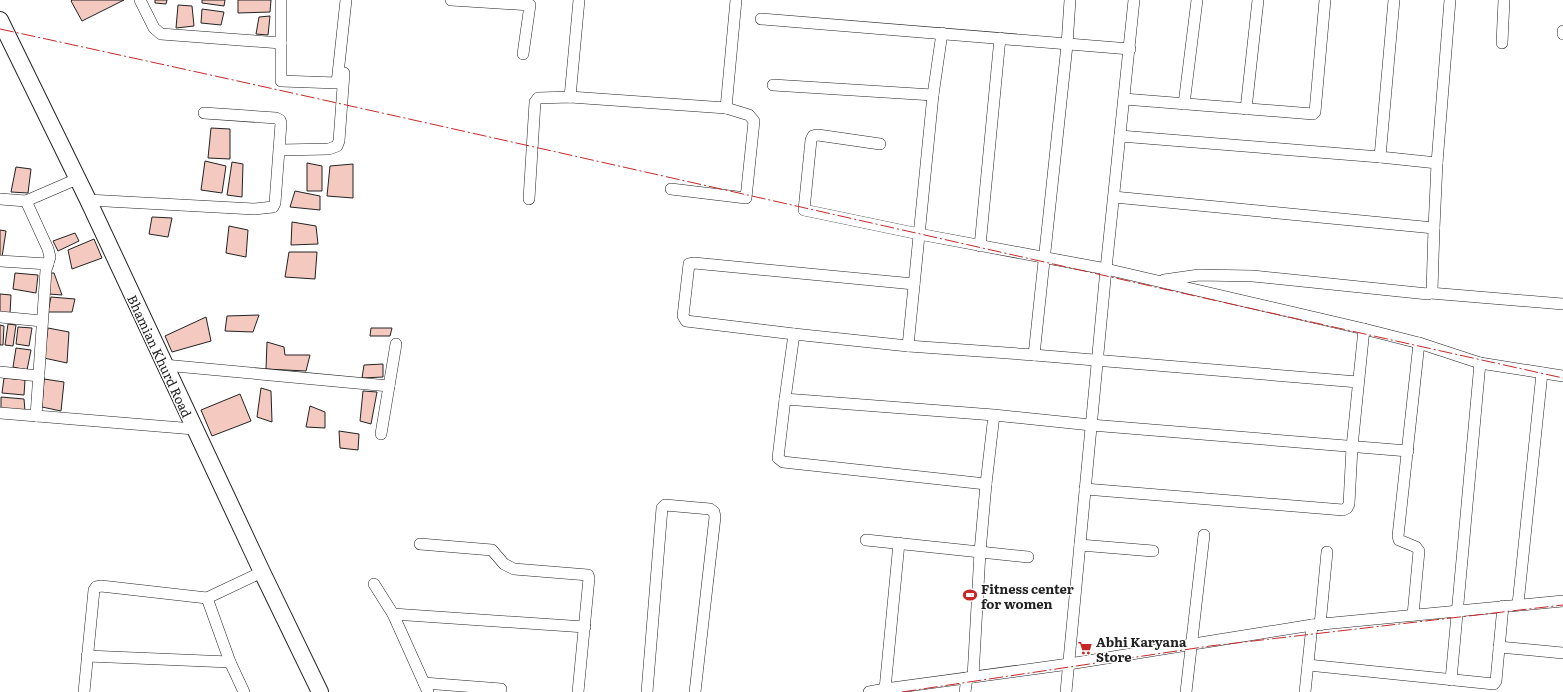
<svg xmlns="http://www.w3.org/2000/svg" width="1563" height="692" font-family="Literata,serif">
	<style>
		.building { fill: #f3c9c0; stroke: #222 }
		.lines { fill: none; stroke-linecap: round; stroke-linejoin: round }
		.street-casing { stroke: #222; stroke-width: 12 }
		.secondary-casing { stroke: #222; stroke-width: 18 }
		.street { stroke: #fff; stroke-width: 11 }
		.secondary { stroke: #fff; stroke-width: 16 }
		.power { stroke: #c62828; stroke-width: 1; stroke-dasharray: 14 3 2 3; stroke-linecap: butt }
		.labels { text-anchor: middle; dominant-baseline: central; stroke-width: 3; stroke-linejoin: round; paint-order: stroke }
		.street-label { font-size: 13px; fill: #222; stroke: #fff }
		.poi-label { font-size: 13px; font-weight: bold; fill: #222; stroke: #fff; text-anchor: start }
	</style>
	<rect width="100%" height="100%" fill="#fff"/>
	<g class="building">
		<path d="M 72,0 L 124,0 L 82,21 L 71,1 Z"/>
		<path d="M 155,0 L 167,0 L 166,4 L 155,3 Z"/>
		<path d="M 202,0 L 225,0 L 224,6 L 202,3 Z"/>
		<path d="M 238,0 L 271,0 L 270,12 L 238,13 Z"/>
		<path d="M 178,5 L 192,6 L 194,26 L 176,28 Z"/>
		<path d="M 202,9 L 224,12 L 221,25 L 201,23 Z"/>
		<path d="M 270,16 L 268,35 L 256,34 L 259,17 Z"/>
		<path d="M 211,128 L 230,129 L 230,159 L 208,158 Z"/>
		<path d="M 205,161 L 226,166 L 222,193 L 201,190 Z"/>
		<path d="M 232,162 L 243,164 L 242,197 L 227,195 Z"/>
		<path d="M 307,163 L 322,166 L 322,191 L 307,191 Z"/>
		<path d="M 353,164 L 353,198 L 327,196 L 330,166 Z"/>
		<path d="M 16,167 L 31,169 L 28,193 L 11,192 Z"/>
		<path d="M 295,191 L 320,196 L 320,210 L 290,207 Z"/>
		<path d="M 152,217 L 172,218 L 168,237 L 149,234 Z"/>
		<path d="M 292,222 L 316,226 L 318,244 L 291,245 Z"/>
		<path d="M 229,226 L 248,230 L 246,257 L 226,253 Z"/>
		<path d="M 0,230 L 6,231 L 2,257 L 0,256 Z"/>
		<path d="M 75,233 L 79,241 L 58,251 L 53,241 Z"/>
		<path d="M 94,239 L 102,258 L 72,269 L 68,250 Z"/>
		<path d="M 289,252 L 317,252 L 315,279 L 285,277 Z"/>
		<path d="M 15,273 L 38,275 L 36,293 L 13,289 Z"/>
		<path d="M 50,273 L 54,273 L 62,295 L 49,294 Z"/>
		<path d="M 0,294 L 11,295 L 10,314 L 0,312 Z"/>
		<path d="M 51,297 L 75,299 L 72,312 L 48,312 Z"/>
		<path d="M 259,315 L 253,332 L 225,331 L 227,316 Z"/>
		<path d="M 206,317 L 211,341 L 172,352 L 165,336 Z"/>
		<path d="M 8,324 L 16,325 L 13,346 L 5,345 Z"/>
		<path d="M 0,325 L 4,326 L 3,345 L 0,345 Z"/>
		<path d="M 18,327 L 32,328 L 29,346 L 16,344 Z"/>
		<path d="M 48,328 L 69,332 L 67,363 L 44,358 Z"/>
		<path d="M 371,328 L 392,328 L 390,336 L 370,336 Z"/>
		<path d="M 267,342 L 284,347 L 285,355 L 310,355 L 306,371 L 266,369 Z"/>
		<path d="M 16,348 L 31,350 L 27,370 L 13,367 Z"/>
		<path d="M 383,364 L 383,377 L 362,378 L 364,365 Z"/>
		<path d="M 4,378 L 25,380 L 24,395 L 2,393 Z"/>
		<path d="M 44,379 L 64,382 L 61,411 L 42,407 Z"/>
		<path d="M 261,388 L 271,391 L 272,422 L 257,417 Z"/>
		<path d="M 363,391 L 377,392 L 371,424 L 360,421 Z"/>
		<path d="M 240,394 L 251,421 L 212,436 L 201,410 Z"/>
		<path d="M 1,397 L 24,399 L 25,411 L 1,408 Z"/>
		<path d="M 310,406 L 325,412 L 325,428 L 306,427 Z"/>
		<path d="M 339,431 L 359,434 L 358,450 L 340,448 Z"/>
	</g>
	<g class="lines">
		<defs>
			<g id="street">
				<path d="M 140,0 L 154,28 L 161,34 L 281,43"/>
				<path d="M 281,0 L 281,81 L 337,83 L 346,0"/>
				<path d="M 451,0 L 530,5 L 523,54"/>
				<path d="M 1394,0 L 1380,157 L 1437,163"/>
				<path d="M 761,19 L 1130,49"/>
				<path d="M 1563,34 L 1563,31"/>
				<path d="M 1502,43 L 1504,0"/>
				<path d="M 773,85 L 933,95"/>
				<path d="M 570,97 L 579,0"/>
				<path d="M 1124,99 L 1313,114 L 1315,112 L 1325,0"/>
				<path d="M 1184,104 L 1197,0"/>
				<path d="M 1246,109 L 1258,0"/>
				<path d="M 1120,136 L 1380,157"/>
				<path d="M 880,144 L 818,135 L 813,136 L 811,140 L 804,210 L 919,234 L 1106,269 L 1364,329 L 1352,447 L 1349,504 L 1347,508 L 1343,510 L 1085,489"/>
				<path d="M 280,150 L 329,149 L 337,146 L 339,141 L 344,73"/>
				<path d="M 671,189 L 746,198 L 754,121 L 749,115 L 726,108"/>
				<path d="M 1114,197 L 1434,228 L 1437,163 L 1450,0"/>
				<path d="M 0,199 L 26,201 L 77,179"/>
				<path d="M 529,199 L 535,102 L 538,98 L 570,97 L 726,108 L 736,0"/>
				<path d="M 88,200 L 254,209 L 273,207 L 275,203 L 281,123 L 280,120 L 276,118 L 204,113"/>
				<path d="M 26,201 L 48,249 L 50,257 L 46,270 L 36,416"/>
				<path d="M 980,246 L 1000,38"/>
				<path d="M 0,261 L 48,264"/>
				<path d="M 1164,280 L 1199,275 L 1253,276 L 1428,294 L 1432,291 L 1434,228"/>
				<path d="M 1430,293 L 1563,304"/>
				<path d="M 0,317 L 42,321"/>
				<path d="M 1364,329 L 1419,343 L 1480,363 L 1563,376"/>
				<path d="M 794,334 L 686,321 L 683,316 L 689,264 L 694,263 L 914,284"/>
				<path d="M 908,346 L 933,95 L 942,33"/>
				<path d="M 1034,355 L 1358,382"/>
				<path d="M 164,365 L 389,386"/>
				<path d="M 0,372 L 39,376"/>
				<path d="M 785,399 L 794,334 L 908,346 L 1034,355 L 1067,45 L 1070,0"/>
				<path d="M 0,413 L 194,429"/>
				<path d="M 994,415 L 986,484 L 783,462 L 778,458 L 785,399 L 994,415 L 1091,425 L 1408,451"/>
				<path d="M 381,434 L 396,344"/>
				<path d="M 866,540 L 1028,557"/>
				<path d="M 899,543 L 885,689 L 1069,664 L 1312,625 L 1563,601"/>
				<path d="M 420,544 L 492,550 L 504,564 L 514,569 L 588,575 L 589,578 L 578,692"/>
				<path d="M 1080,545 L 1153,551"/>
				<path d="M 374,584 L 393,614 L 428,692"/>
				<path d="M 207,598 L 230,662 L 244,692"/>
				<path d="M 1518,604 L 1542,373"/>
				<path d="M 393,614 L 585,627"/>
				<path d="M 1413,615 L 1419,551 L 1416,547 L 1399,540 L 1398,536 L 1419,343"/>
				<path d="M 1320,625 L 1327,552"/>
				<path d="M 1499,647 L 1563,653"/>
				<path d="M 87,656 L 230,662"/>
				<path d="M 1308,665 L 1494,684 L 1496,681 L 1503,606"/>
				<path d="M 973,677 L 980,552 L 986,484"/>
				<path d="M 1451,680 L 1480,363"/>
				<path d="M 424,683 L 501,689"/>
				<path d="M 84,692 L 94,590 L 96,587 L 101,586 L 207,598 L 262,572"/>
				<path d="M 647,692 L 662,508 L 665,505 L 710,509 L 714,512 L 715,517 L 695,692"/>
				<path d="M 869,692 L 885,689"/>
				<path d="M 965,692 L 967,678"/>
				<path d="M 1066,692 L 1106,269 L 1134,0"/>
				<path d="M 1186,692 L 1204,535"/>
				<path d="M 1305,692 L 1312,625"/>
			</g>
			<path id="secondary" d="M 0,20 L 88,200 L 262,572 L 320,692"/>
		</defs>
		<use href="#street" class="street-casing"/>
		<use href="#secondary" class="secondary-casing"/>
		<use href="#street" class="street"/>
		<use href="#secondary" class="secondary"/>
		<g class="power">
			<path d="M 0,29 C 522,142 1042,263 1563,378"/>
			<path d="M 902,692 L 1210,646 L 1563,605"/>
		</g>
	</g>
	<defs>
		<symbol id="stadium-bare" viewBox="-9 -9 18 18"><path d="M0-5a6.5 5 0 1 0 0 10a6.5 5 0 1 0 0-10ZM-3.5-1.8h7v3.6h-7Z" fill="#c62828" stroke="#fff" stroke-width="2.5" paint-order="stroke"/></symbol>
		<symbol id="supermarket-bare" viewBox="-9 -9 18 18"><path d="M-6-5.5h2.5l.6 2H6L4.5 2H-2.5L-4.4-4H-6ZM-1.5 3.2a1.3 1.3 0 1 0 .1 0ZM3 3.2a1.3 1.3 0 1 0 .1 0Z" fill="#c62828" stroke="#fff" stroke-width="2.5" paint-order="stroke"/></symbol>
	</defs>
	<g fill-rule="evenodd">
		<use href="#stadium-bare" x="960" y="585" width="20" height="20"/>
		<use href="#supermarket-bare" x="1075" y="638" width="20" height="20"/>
	</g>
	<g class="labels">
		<g class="street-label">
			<text transform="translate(160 356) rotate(65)">Bhamian Khurd Road</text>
		</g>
		<g class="poi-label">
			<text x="981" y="588">Fitness center<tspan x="981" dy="15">for women</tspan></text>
			<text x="1096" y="641">Abhi Karyana<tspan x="1096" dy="15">Store</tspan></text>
		</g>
	</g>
</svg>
